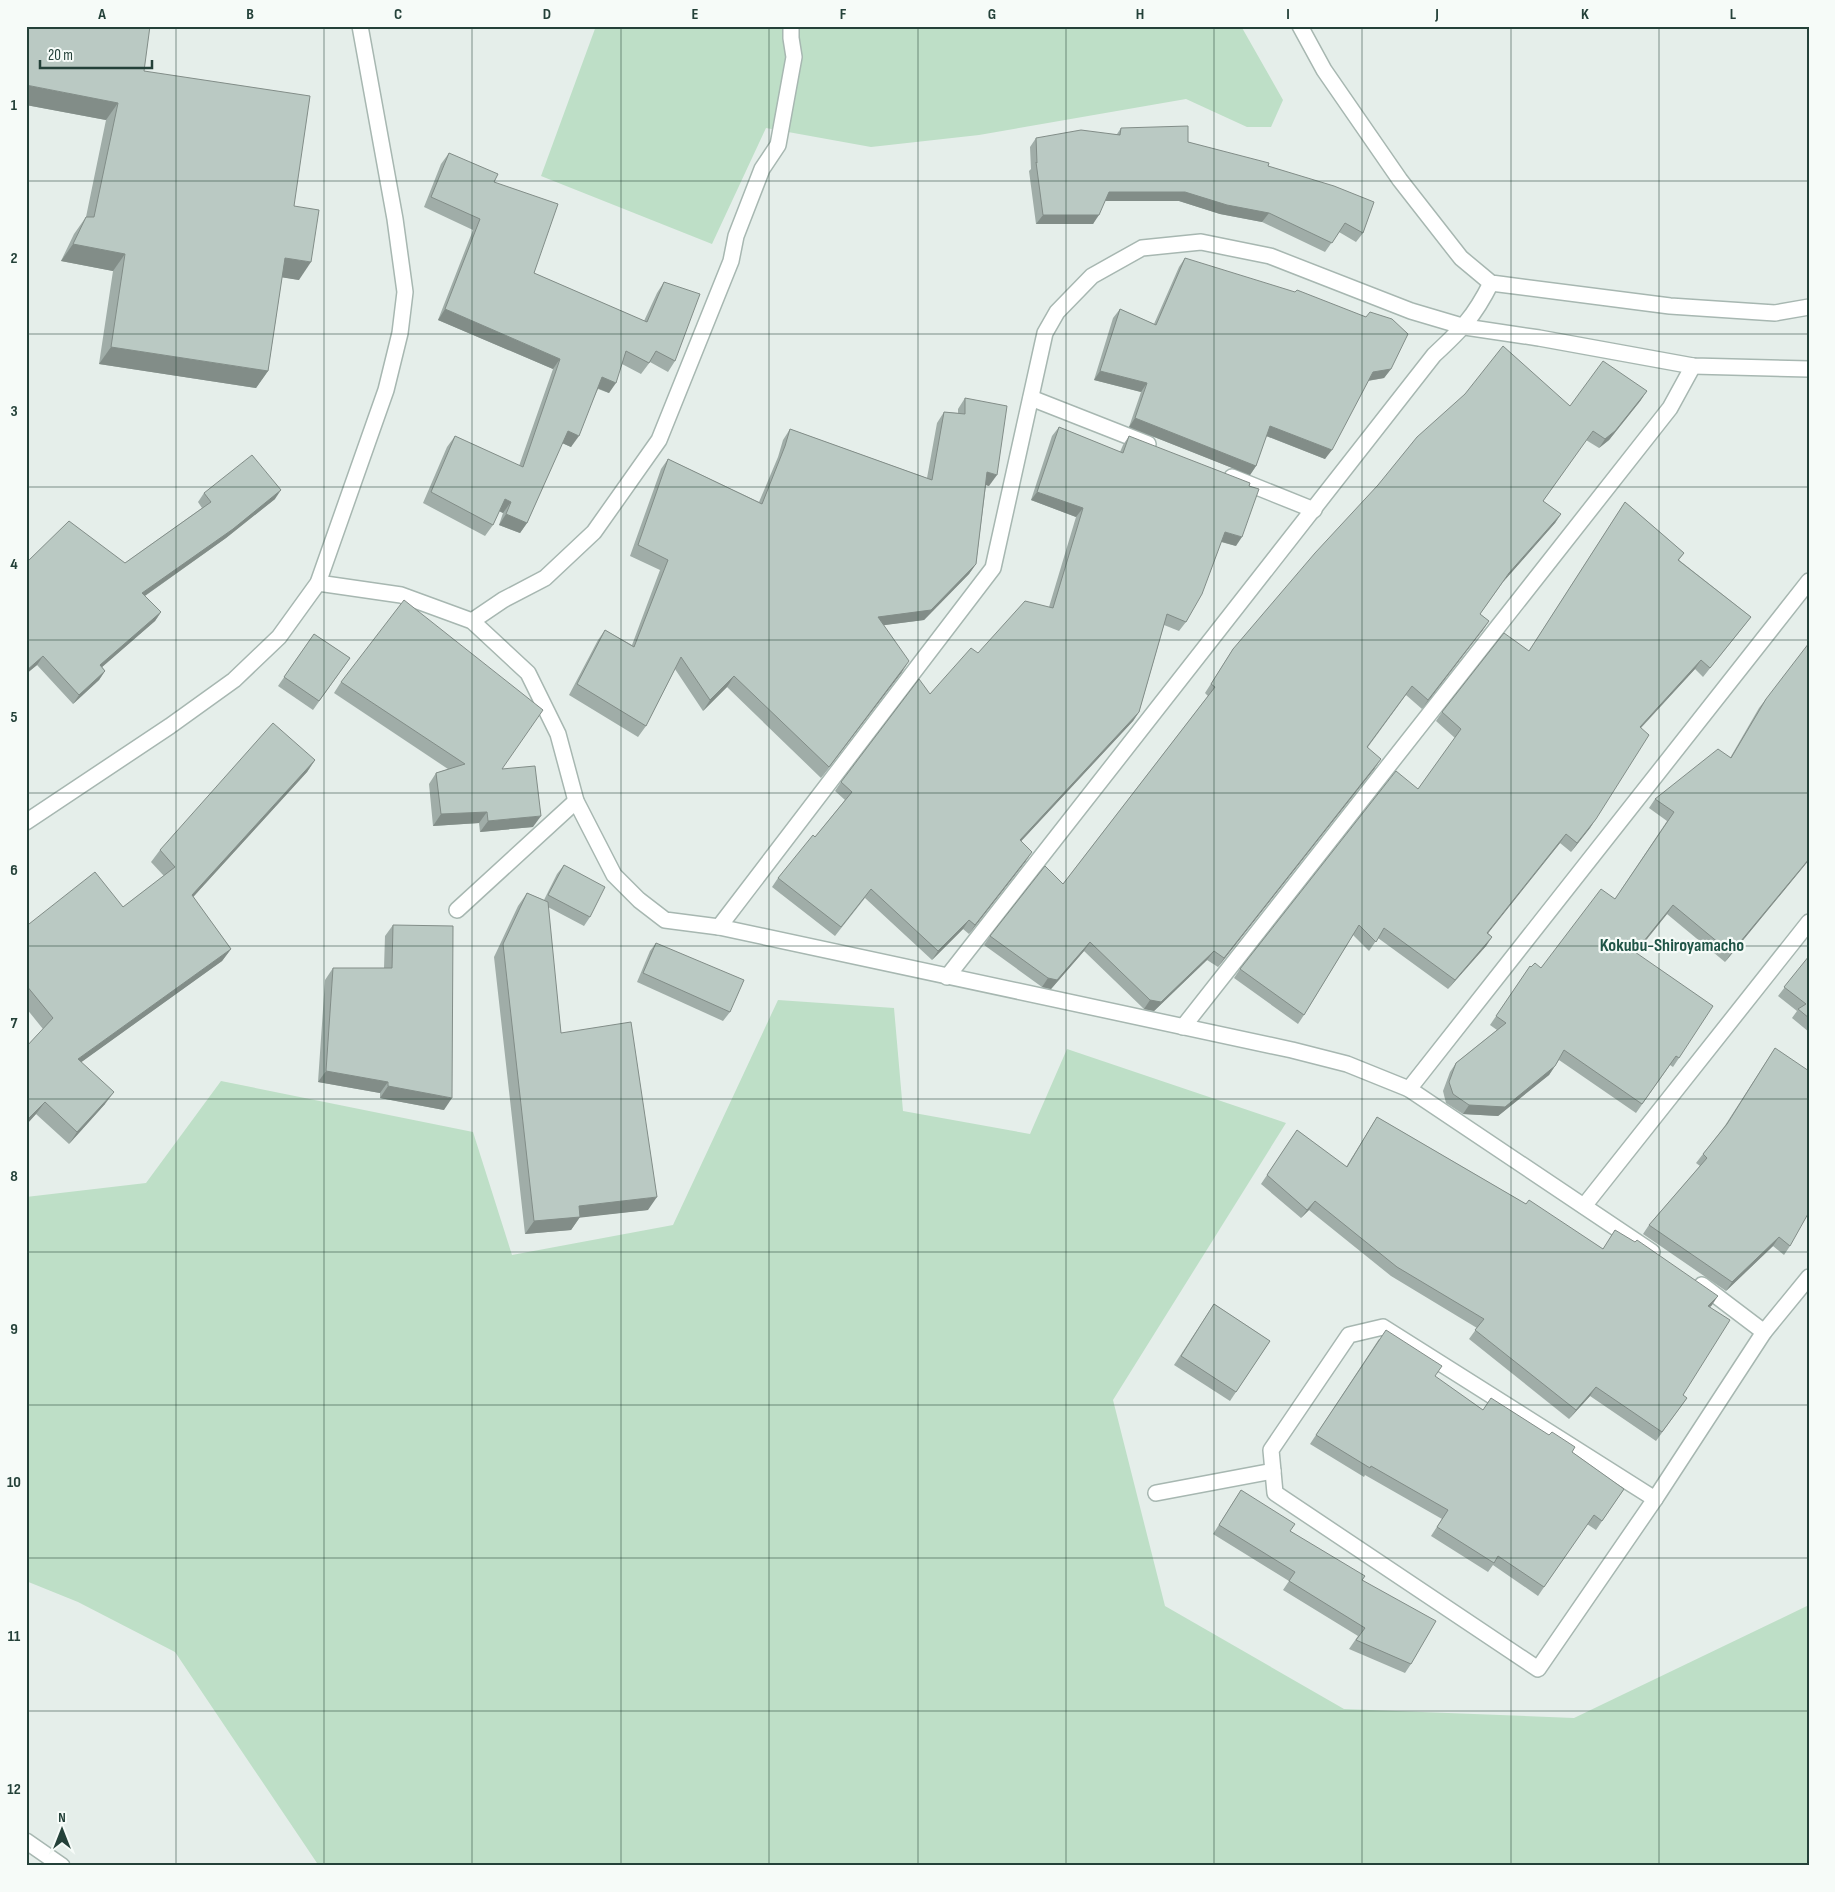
<svg xmlns="http://www.w3.org/2000/svg" width="1835" height="1892" font-family="'Sofia Sans Condensed',sans-serif">
	<style>
		.green { fill: #bedfc7 }
		.lines { fill: none; stroke-linecap: round; stroke-linejoin: round }
		.minor-casing { stroke: #a7b7b1; stroke-width: 18 }
		.minor { stroke: #fff; stroke-width: 15 }
		.wall { fill: #a0ada8 }
		.shaded-wall { fill: #828d88 }
		.building { fill: #bac9c3; stroke: #828d88 }
		.grid { fill: none; stroke: #244139; stroke-width: 1; stroke-opacity: 0.55 }
		.labels { text-anchor: middle; dominant-baseline: central; stroke-width: 4.5; stroke-linejoin: round; paint-order: stroke }
		.quarter-label { font-size: 18px; font-weight: bold; fill: #1f5446; stroke: #f6fbf8 }
		.neatline { fill: none; stroke: #244139; stroke-width: 2 }
		.grid-label { font-size: 16px; text-anchor: middle; font-weight: bold; fill: #244139 }
	</style>
	<rect width="100%" height="100%" fill="#e5eeea"/>
	<g class="green">
		<path d="M 596,26 L 1241,26 L 1283,100 L 1271,127 L 1247,127 L 1186,99 L 979,135 L 871,147 L 766,128 L 712,244 L 541,176 Z"/>
		<path d="M 778,1000 L 894,1008 L 903,1111 L 1030,1134 L 1067,1049 L 1286,1123 L 1113,1400 L 1165,1606 L 1344,1709 L 1574,1718 L 1809,1605 L 1809,1866 L 319,1866 L 175,1652 L 78,1602 L 26,1581 L 26,1197 L 146,1183 L 221,1081 L 473,1132 L 512,1255 L 673,1225 Z"/>
	</g>
	<g class="lines">
		<defs>
			<g id="minor">
				<path d="M 1300,26 L 1324,70 L 1400,180 L 1461,258 L 1491,283 L 1670,306 L 1775,313 L 1809,307"/>
				<path d="M 1031,398 L 1148,444"/>
				<path d="M 1232,477 L 1314,510"/>
				<path d="M 318,583 L 401,595 L 472,621 L 528,673 L 558,734 L 576,801 L 614,875 L 639,900 L 665,920 L 719,927 L 1292,1050 L 1347,1064 L 1409,1089 L 1652,1252"/>
				<path d="M 472,621 L 503,600 L 545,578 L 594,532 L 659,440 L 731,261 L 736,236 L 762,169 L 778,145 L 794,57 L 791,38 L 791,26"/>
				<path d="M 26,822 L 170,726 L 234,680 L 279,637 L 318,583 L 386,390 L 400,333 L 405,292 L 395,219 L 360,26"/>
				<path d="M 457,910 L 576,801"/>
				<path d="M 719,927 L 993,568 L 1045,333 L 1057,312 L 1092,276 L 1142,248 L 1201,242 L 1270,256 L 1411,311 L 1465,327 L 1539,338 L 1693,366 L 1809,369"/>
				<path d="M 947,977 L 1434,355 C 1461,330 1474,317 1491,283"/>
				<path d="M 1183,1027 L 1670,408 L 1693,366"/>
				<path d="M 1409,1089 L 1809,581"/>
				<path d="M 1584,1206 L 1809,922"/>
				<path d="M 1702,1285 L 1764,1332"/>
				<path d="M 1383,1327 L 1655,1499 L 1538,1669 L 1275,1493 L 1271,1450 L 1349,1335 Z"/>
				<path d="M 1156,1493 L 1273,1471"/>
				<path d="M 1655,1499 L 1764,1332 L 1809,1277"/>
				<path d="M 26,1841 L 62,1866"/>
			</g>
		</defs>
		<use href="#minor" class="minor-casing"/>
		<use href="#minor" class="minor"/>
	</g>
	<g class="wall">
		<path d="M 144,71 L 294,206 L 299,280 L 282,277 L 268,371 L 256,388 L 99,364 L 113,271 L 61,261 L 74,234 L 86,217 L 106,120 L 26,105 Z"/>
		<path d="M 1121,128 L 1188,142 L 1268,166 L 1363,233 L 1356,242 L 1339,232 L 1325,252 L 1262,222 L 1220,214 L 1179,201 L 1105,201 L 1093,224 L 1036,224 L 1029,171 L 1031,169 L 1030,147 L 1036,138 L 1117,134 Z"/>
		<path d="M 449,153 L 494,182 L 534,273 L 644,321 L 657,293 L 664,282 L 675,361 L 668,372 L 650,362 L 641,374 L 622,364 L 609,393 L 598,389 L 571,447 L 562,443 L 527,523 L 520,533 L 499,525 L 503,513 L 499,511 L 493,525 L 485,536 L 423,503 L 447,447 L 455,436 L 519,466 L 553,369 L 438,320 L 473,230 L 424,207 L 441,164 Z"/>
		<path d="M 1185,258 L 1391,369 L 1384,378 L 1368,381 L 1325,459 L 1266,436 L 1256,466 L 1250,475 L 1129,427 L 1141,392 L 1094,380 L 1113,318 L 1120,309 L 1154,324 L 1179,267 Z"/>
		<path d="M 965,398 L 989,486 L 986,485 L 976,564 L 969,574 L 924,620 L 884,625 L 902,672 L 821,778 L 727,687 L 703,711 L 675,669 L 646,726 L 638,737 L 569,695 L 598,640 L 605,630 L 632,645 L 660,570 L 630,556 L 661,469 L 668,459 L 759,502 L 778,457 L 783,440 L 790,429 L 927,478 L 937,423 L 944,412 L 958,413 L 958,409 Z"/>
		<path d="M 1641,400 L 1609,440 L 1599,448 L 1586,440 L 1543,501 L 1561,514 L 1555,523 L 1503,582 L 1480,614 L 1489,621 L 1422,709 L 1406,695 L 1368,747 L 1375,768 L 1218,967 L 1207,960 L 1154,1011 L 1144,1009 L 1084,951 L 1051,989 L 1042,987 L 984,945 L 990,936 L 1063,884 L 1208,696 L 1205,693 L 1233,649 L 1570,406 Z"/>
		<path d="M 1059,427 L 1120,452 L 1123,445 L 1129,436 L 1236,546 L 1221,542 L 1186,622 L 1179,631 L 1164,625 L 1139,712 L 1133,721 L 1021,841 L 1026,861 L 969,934 L 963,929 L 932,960 L 865,898 L 835,936 L 772,887 L 778,878 L 815,837 L 845,800 L 835,791 L 841,782 L 930,694 L 978,653 L 1049,607 L 1076,517 L 1031,500 L 1052,436 Z"/>
		<path d="M 204,493 L 275,499 L 226,538 L 145,596 L 161,612 L 155,621 L 102,667 L 105,671 L 99,680 L 73,704 L 37,665 L 26,674 L 26,563 L 125,563 L 202,508 L 198,502 Z"/>
		<path d="M 1625,502 L 1684,553 L 1679,560 L 1751,617 L 1744,626 L 1703,677 L 1695,669 L 1641,728 L 1590,828 L 1571,852 L 1560,843 L 1488,933 L 1492,937 L 1486,946 L 1448,989 L 1378,938 L 1369,951 L 1353,935 L 1304,1015 L 1298,1024 L 1234,978 L 1240,969 L 1418,789 L 1455,738 L 1436,721 L 1442,712 L 1529,651 Z"/>
		<path d="M 314,634 L 350,658 L 313,710 L 278,686 Z"/>
		<path d="M 341,682 L 502,769 L 533,827 L 480,832 L 479,823 L 433,826 L 429,784 L 436,773 L 448,769 L 334,693 Z"/>
		<path d="M 1766,699 L 1809,860 L 1725,962 L 1667,914 L 1636,953 L 1679,1058 L 1673,1067 L 1670,1065 L 1636,1113 L 1559,1060 L 1549,1075 L 1498,1116 L 1463,1114 L 1446,1103 L 1443,1091 L 1450,1072 L 1456,1063 L 1497,1030 L 1490,1025 L 1530,966 L 1531,967 L 1541,968 L 1615,899 L 1667,821 L 1649,808 L 1655,799 L 1730,758 L 1759,708 Z"/>
		<path d="M 315,760 L 307,772 L 193,897 L 231,949 L 222,961 L 81,1062 L 105,1104 L 69,1144 L 36,1114 L 26,1125 L 26,1047 L 43,1029 L 26,1008 L 26,921 L 29,924 L 123,907 L 164,876 L 151,862 L 160,850 Z"/>
		<path d="M 564,865 L 590,917 L 584,926 L 548,907 L 561,1033 L 648,1210 L 580,1217 L 571,1230 L 525,1234 L 494,957 L 518,906 L 527,893 L 544,900 L 557,874 Z"/>
		<path d="M 393,925 L 444,1110 L 380,1098 L 380,1093 L 318,1082 L 325,980 L 333,968 L 384,968 L 385,936 Z"/>
		<path d="M 656,943 L 730,1012 L 723,1021 L 637,982 L 650,951 Z"/>
		<path d="M 1809,956 L 1809,1032 L 1792,1018 L 1797,1011 L 1778,996 Z"/>
		<path d="M 1775,1048 L 1790,1246 L 1784,1255 L 1773,1246 L 1726,1291 L 1643,1234 L 1649,1225 L 1700,1166 L 1696,1163 L 1724,1127 Z"/>
		<path d="M 1377,1117 L 1603,1249 L 1615,1230 L 1712,1305 L 1710,1307 L 1683,1395 L 1687,1398 L 1656,1441 L 1590,1396 L 1569,1419 L 1469,1339 L 1477,1328 L 1391,1276 L 1309,1210 L 1301,1218 L 1261,1184 L 1297,1130 L 1346,1167 Z"/>
		<path d="M 1214,1304 L 1270,1341 L 1230,1401 L 1174,1365 Z"/>
		<path d="M 1379,1339 L 1483,1410 L 1572,1452 L 1624,1489 L 1596,1530 L 1587,1524 L 1538,1596 L 1493,1565 L 1488,1572 L 1431,1536 L 1442,1519 L 1365,1475 L 1364,1477 L 1310,1444 Z"/>
		<path d="M 1241,1490 L 1290,1531 L 1362,1580 L 1411,1664 L 1405,1673 L 1349,1649 L 1358,1636 L 1283,1590 L 1289,1581 L 1213,1534 Z"/>
	</g>
	<g class="shaded-wall">
		<path d="M 26,85 L 118,103 L 106,120 L 26,105 Z"/>
		<path d="M 1109,192 L 1185,192 L 1269,213 L 1262,222 L 1220,214 L 1179,201 L 1102,201 Z"/>
		<path d="M 1043,215 L 1099,215 L 1093,224 L 1036,224 Z"/>
		<path d="M 73,244 L 125,254 L 113,271 L 61,261 Z"/>
		<path d="M 285,258 L 311,262 L 299,280 L 273,276 Z"/>
		<path d="M 445,309 L 560,359 L 553,369 L 438,320 Z"/>
		<path d="M 111,347 L 268,371 L 256,388 L 99,364 Z"/>
		<path d="M 1391,369 L 1384,378 L 1366,381 L 1373,372 Z"/>
		<path d="M 1100,371 L 1147,383 L 1141,392 L 1094,380 Z"/>
		<path d="M 602,377 L 616,383 L 609,393 L 595,387 Z"/>
		<path d="M 1647,391 L 1641,400 L 1609,440 L 1599,448 L 1605,439 Z"/>
		<path d="M 1135,418 L 1256,466 L 1250,475 L 1129,427 Z"/>
		<path d="M 1270,426 L 1332,450 L 1325,459 L 1264,435 Z"/>
		<path d="M 568,431 L 579,436 L 571,447 L 560,442 Z"/>
		<path d="M 987,472 L 997,475 L 989,486 L 980,483 Z"/>
		<path d="M 281,490 L 275,499 L 226,538 L 136,602 L 142,593 Z"/>
		<path d="M 1037,492 L 1083,508 L 1076,517 L 1031,500 Z"/>
		<path d="M 505,499 L 511,502 L 503,513 L 497,510 Z"/>
		<path d="M 506,514 L 527,523 L 520,533 L 499,525 Z"/>
		<path d="M 1561,514 L 1555,523 L 1503,582 L 1509,573 Z"/>
		<path d="M 1225,532 L 1242,537 L 1236,546 L 1219,541 Z"/>
		<path d="M 976,564 L 969,574 L 924,620 L 870,627 L 878,617 Z"/>
		<path d="M 161,612 L 155,621 L 94,674 L 100,665 Z"/>
		<path d="M 1489,621 L 1483,630 L 1422,709 L 1428,700 Z"/>
		<path d="M 43,656 L 37,665 L 26,674 L 26,671 Z"/>
		<path d="M 1701,660 L 1695,669 L 1633,736 L 1640,727 Z"/>
		<path d="M 909,661 L 902,672 L 821,778 L 829,767 Z"/>
		<path d="M 105,671 L 99,680 L 73,704 L 79,695 Z"/>
		<path d="M 734,676 L 727,687 L 703,711 L 710,700 Z"/>
		<path d="M 1139,712 L 1133,721 L 1014,849 L 1020,840 Z"/>
		<path d="M 1381,759 L 1375,768 L 1218,967 L 1224,958 Z"/>
		<path d="M 315,760 L 307,772 L 184,907 L 192,895 Z"/>
		<path d="M 487,812 L 479,823 L 433,826 L 441,814 Z"/>
		<path d="M 541,816 L 533,827 L 480,832 L 488,821 Z"/>
		<path d="M 1596,819 L 1590,828 L 1571,852 L 1577,843 Z"/>
		<path d="M 1566,834 L 1560,843 L 1481,942 L 1487,933 Z"/>
		<path d="M 1032,852 L 1026,861 L 969,934 L 975,925 Z"/>
		<path d="M 1809,859 L 1809,860 L 1725,962 L 1731,953 Z"/>
		<path d="M 1673,905 L 1667,914 L 1629,961 L 1635,952 Z"/>
		<path d="M 969,920 L 963,929 L 932,960 L 938,951 Z"/>
		<path d="M 1492,937 L 1486,946 L 1448,989 L 1455,980 Z"/>
		<path d="M 1090,942 L 1084,951 L 1051,989 L 1042,987 L 1048,978 Z"/>
		<path d="M 231,949 L 222,961 L 69,1071 L 78,1059 Z"/>
		<path d="M 1214,951 L 1207,960 L 1154,1011 L 1144,1009 L 1150,1000 Z"/>
		<path d="M 1555,1066 L 1549,1075 L 1498,1116 L 1463,1114 L 1469,1105 Z"/>
		<path d="M 326,1071 L 388,1082 L 380,1093 L 318,1082 Z"/>
		<path d="M 388,1086 L 452,1098 L 444,1110 L 380,1098 Z"/>
		<path d="M 114,1092 L 105,1104 L 69,1144 L 77,1132 Z"/>
		<path d="M 45,1102 L 36,1114 L 26,1125 L 26,1121 Z"/>
		<path d="M 657,1197 L 648,1210 L 577,1218 L 580,1217 L 571,1230 L 525,1234 L 534,1221 L 579,1206 Z"/>
		<path d="M 1315,1201 L 1309,1210 L 1301,1218 L 1307,1210 Z"/>
		<path d="M 1779,1237 L 1773,1246 L 1726,1291 L 1732,1282 Z"/>
		<path d="M 1718,1296 L 1712,1305 L 1702,1315 L 1708,1306 Z"/>
		<path d="M 1596,1387 L 1590,1396 L 1569,1419 L 1576,1410 Z"/>
	</g>
	<g class="building">
		<path d="M 26,26 L 150,26 L 144,71 L 310,96 L 294,206 L 319,210 L 311,262 L 285,258 L 268,371 L 111,347 L 125,254 L 73,244 L 86,217 L 94,217 L 118,103 L 26,85 Z"/>
		<path d="M 1188,126 L 1188,142 L 1269,163 L 1268,166 L 1334,186 L 1374,202 L 1363,233 L 1345,223 L 1332,243 L 1269,213 L 1227,205 L 1185,192 L 1109,192 L 1099,215 L 1043,215 L 1036,162 L 1037,163 L 1036,138 L 1081,130 L 1120,135 L 1121,128 Z"/>
		<path d="M 449,153 L 498,174 L 494,182 L 558,204 L 534,273 L 647,322 L 664,282 L 700,294 L 675,361 L 656,351 L 649,363 L 626,351 L 616,383 L 602,377 L 579,436 L 568,431 L 527,523 L 506,514 L 511,502 L 505,499 L 493,525 L 431,492 L 455,436 L 523,467 L 560,359 L 445,309 L 480,219 L 431,197 Z"/>
		<path d="M 1185,258 L 1295,292 L 1297,290 L 1366,317 L 1370,312 L 1392,319 L 1408,334 L 1391,369 L 1373,372 L 1332,450 L 1270,426 L 1256,466 L 1135,418 L 1147,383 L 1100,371 L 1120,309 L 1156,325 Z"/>
		<path d="M 1503,346 L 1570,406 L 1603,361 L 1647,391 L 1615,431 L 1605,439 L 1593,431 L 1543,501 L 1561,514 L 1509,573 L 1480,614 L 1489,621 L 1428,700 L 1412,686 L 1367,747 L 1381,759 L 1224,958 L 1214,951 L 1161,1002 L 1150,1000 L 1090,942 L 1057,980 L 1048,978 L 990,936 L 1045,866 L 1063,884 L 1215,687 L 1211,684 L 1233,649 L 1315,553 L 1378,485 L 1417,437 L 1465,394 Z"/>
		<path d="M 965,398 L 1007,406 L 997,475 L 987,472 L 976,564 L 931,610 L 878,617 L 909,661 L 829,767 L 734,676 L 710,700 L 681,657 L 646,726 L 577,684 L 605,630 L 634,647 L 668,560 L 638,545 L 668,459 L 762,504 L 785,446 L 790,429 L 932,480 L 944,412 L 965,414 Z"/>
		<path d="M 1059,427 L 1123,453 L 1129,436 L 1250,483 L 1249,486 L 1259,489 L 1242,537 L 1225,532 L 1202,594 L 1186,622 L 1167,614 L 1139,712 L 1020,840 L 1032,852 L 975,925 L 969,920 L 938,951 L 871,889 L 841,927 L 778,878 L 813,835 L 815,837 L 852,792 L 841,782 L 919,679 L 930,694 L 971,648 L 978,653 L 1025,601 L 1053,608 L 1083,508 L 1037,492 Z"/>
		<path d="M 252,455 L 281,490 L 233,529 L 142,593 L 161,612 L 100,665 L 105,671 L 79,695 L 43,656 L 26,671 L 26,563 L 69,521 L 125,563 L 211,502 L 204,493 Z"/>
		<path d="M 1625,502 L 1684,553 L 1678,560 L 1751,617 L 1710,668 L 1701,660 L 1640,727 L 1649,735 L 1596,819 L 1577,843 L 1566,834 L 1487,933 L 1492,937 L 1455,980 L 1384,928 L 1376,942 L 1359,925 L 1304,1015 L 1240,969 L 1396,771 L 1418,789 L 1461,729 L 1442,712 L 1504,633 L 1529,651 Z"/>
		<path d="M 404,600 L 543,710 L 502,769 L 535,766 L 541,816 L 488,821 L 487,812 L 441,814 L 436,773 L 465,764 L 341,682 Z"/>
		<path d="M 314,634 L 350,658 L 319,701 L 284,677 Z"/>
		<path d="M 1809,643 L 1809,859 L 1731,953 L 1673,905 L 1635,952 L 1713,1006 L 1679,1058 L 1676,1056 L 1642,1104 L 1564,1050 L 1555,1066 L 1505,1107 L 1469,1105 L 1453,1094 L 1449,1082 L 1456,1063 L 1506,1023 L 1496,1016 L 1530,966 L 1531,967 L 1535,963 L 1541,968 L 1601,889 L 1615,899 L 1674,812 L 1655,799 L 1718,749 L 1731,758 L 1766,699 Z"/>
		<path d="M 273,723 L 315,760 L 192,895 L 231,949 L 78,1059 L 114,1092 L 77,1132 L 45,1102 L 26,1121 L 26,1047 L 53,1018 L 26,985 L 26,921 L 29,924 L 95,872 L 123,907 L 175,867 L 160,850 Z"/>
		<path d="M 564,865 L 605,887 L 590,917 L 548,895 Z"/>
		<path d="M 527,893 L 548,902 L 561,1033 L 631,1022 L 657,1197 L 579,1206 L 580,1217 L 534,1221 L 503,944 Z"/>
		<path d="M 393,925 L 453,926 L 452,1098 L 388,1086 L 388,1082 L 326,1071 L 333,968 L 392,968 Z"/>
		<path d="M 656,943 L 744,980 L 730,1012 L 643,973 Z"/>
		<path d="M 1809,956 L 1809,1018 L 1798,1009 L 1806,1004 L 1784,987 Z"/>
		<path d="M 1775,1048 L 1809,1071 L 1809,1212 L 1790,1246 L 1779,1237 L 1732,1282 L 1649,1225 L 1707,1158 L 1703,1154 L 1727,1124 Z"/>
		<path d="M 1377,1117 L 1526,1204 L 1529,1200 L 1603,1249 L 1615,1230 L 1635,1242 L 1637,1240 L 1718,1296 L 1708,1306 L 1730,1320 L 1683,1395 L 1687,1398 L 1662,1432 L 1596,1387 L 1576,1410 L 1475,1330 L 1484,1319 L 1397,1267 L 1315,1201 L 1307,1210 L 1267,1175 L 1297,1130 L 1347,1167 Z"/>
		<path d="M 1214,1304 L 1270,1341 L 1236,1392 L 1181,1356 Z"/>
		<path d="M 1386,1330 L 1442,1366 L 1435,1376 L 1483,1410 L 1491,1398 L 1549,1435 L 1552,1432 L 1575,1447 L 1572,1452 L 1624,1489 L 1602,1521 L 1594,1515 L 1544,1587 L 1498,1556 L 1494,1563 L 1437,1527 L 1448,1510 L 1371,1466 L 1370,1468 L 1316,1435 Z"/>
		<path d="M 1241,1490 L 1295,1524 L 1290,1531 L 1365,1576 L 1362,1580 L 1436,1621 L 1411,1664 L 1356,1640 L 1365,1628 L 1289,1581 L 1295,1572 L 1219,1525 Z"/>
	</g>
	<path class="grid" d="M 176,26 L 176,1866M 324,26 L 324,1866M 472,26 L 472,1866M 621,26 L 621,1866M 769,26 L 769,1866M 918,26 L 918,1866M 1066,26 L 1066,1866M 1214,26 L 1214,1866M 1362,26 L 1362,1866M 1511,26 L 1511,1866M 1659,26 L 1659,1866M 26,181 L 1809,181M 26,334 L 1809,334M 26,487 L 1809,487M 26,640 L 1809,640M 26,793 L 1809,793M 26,946 L 1809,946M 26,1099 L 1809,1099M 26,1252 L 1809,1252M 26,1405 L 1809,1405M 26,1558 L 1809,1558M 26,1711 L 1809,1711"/>
	<g class="labels">
		<g class="quarter-label">
			<text x="1672" y="945">Kokubu-Shiroyamacho</text>
		</g>
	</g>
	<rect width="1835" height="1892" fill="none" stroke="#f6fbf8" stroke-width="55"/>
	<g transform="translate(62 1830)" stroke="#f6fbf8" stroke-width="4" paint-order="stroke">
	<path d="M0-4L9 19L0 12L-9 19Z" fill="#244139"/>
	<text y="-8" font-size="14" font-weight="bold" text-anchor="middle" fill="#244139">N</text>
	</g>
	<path d="M40 60v8h112v-8" fill="none" stroke="#244139" stroke-width="2.5"/>
	<text x="48" y="60" font-size="15" fill="#244139" stroke="#f6fbf8" stroke-width="4" paint-order="stroke">20 m</text>
	<rect x="28" y="28" width="1780" height="1836" class="neatline"/>
	<g class="grid-label">
		<text x="102" y="19">A</text>
		<text x="250" y="19">B</text>
		<text x="398" y="19">C</text>
		<text x="547" y="19">D</text>
		<text x="695" y="19">E</text>
		<text x="843" y="19">F</text>
		<text x="992" y="19">G</text>
		<text x="1140" y="19">H</text>
		<text x="1288" y="19">I</text>
		<text x="1437" y="19">J</text>
		<text x="1585" y="19">K</text>
		<text x="1733" y="19">L</text>
		<text x="14" y="110">1</text>
		<text x="14" y="263">2</text>
		<text x="14" y="416">3</text>
		<text x="14" y="569">4</text>
		<text x="14" y="722">5</text>
		<text x="14" y="875">6</text>
		<text x="14" y="1028">7</text>
		<text x="14" y="1181">8</text>
		<text x="14" y="1334">9</text>
		<text x="14" y="1487">10</text>
		<text x="14" y="1641">11</text>
		<text x="14" y="1794">12</text>
	</g>
</svg>
